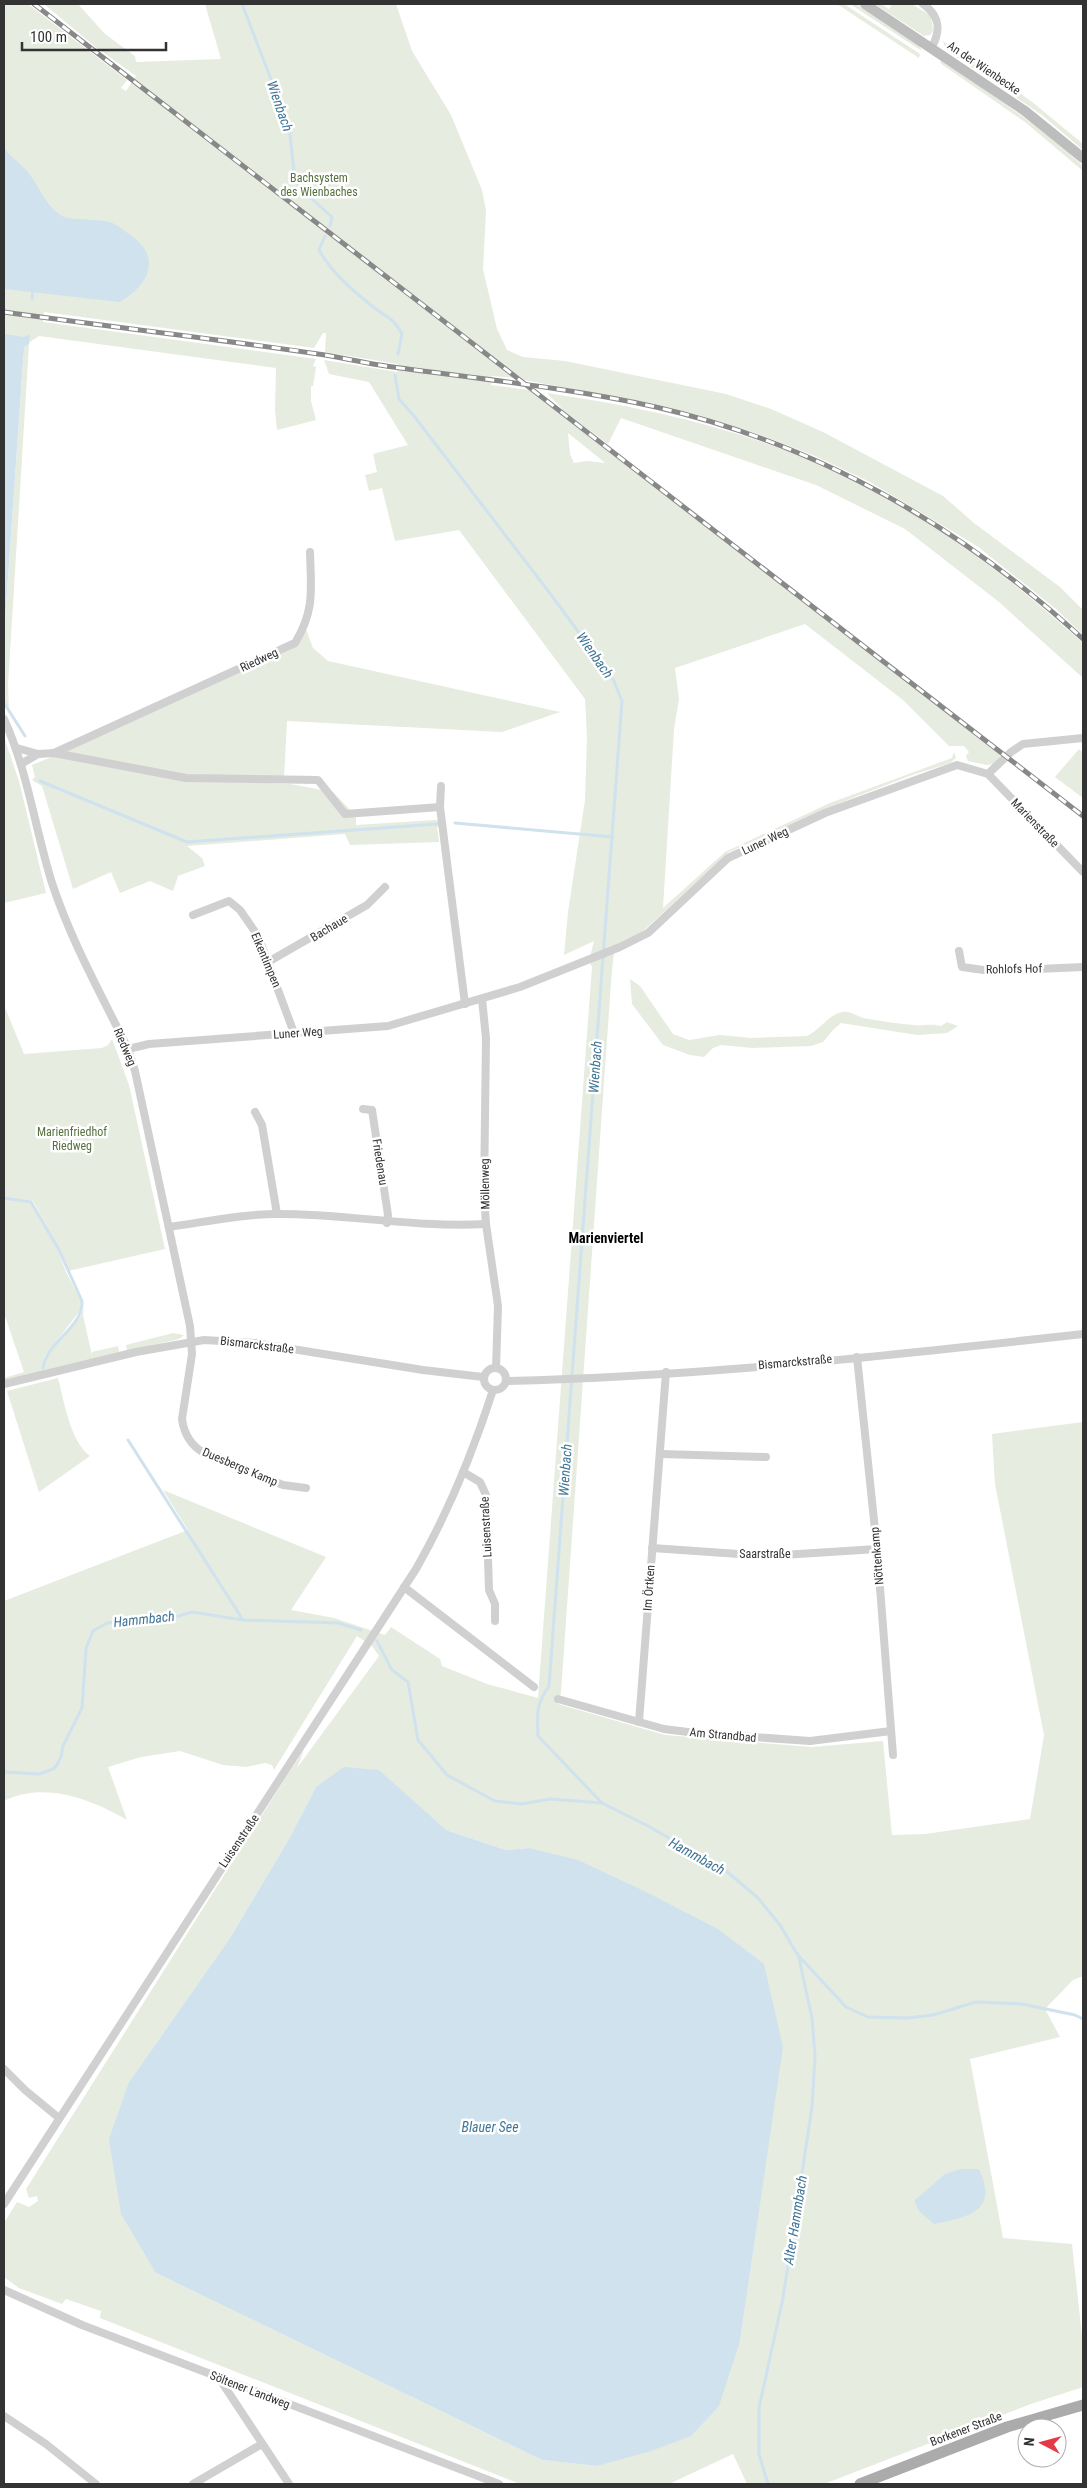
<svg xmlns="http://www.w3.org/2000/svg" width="1087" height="2488" font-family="'Roboto Condensed',sans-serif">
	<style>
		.green { fill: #e6ecdf; fill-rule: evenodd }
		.water { fill: #cfe2ee }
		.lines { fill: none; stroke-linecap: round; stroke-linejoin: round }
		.stream { stroke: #cfe2ee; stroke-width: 3 }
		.street { stroke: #d0d0d0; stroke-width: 8 }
		.secondary { stroke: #bdbdbd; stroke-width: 10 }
		.primary { stroke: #ababab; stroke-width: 11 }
		.rail-casing { stroke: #888; stroke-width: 5 }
		.rail { stroke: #fff; stroke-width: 3; stroke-dasharray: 9; stroke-linecap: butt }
		.labels { text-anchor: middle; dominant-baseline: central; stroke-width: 5; stroke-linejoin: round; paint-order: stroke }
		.street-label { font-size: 12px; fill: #333; stroke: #fff }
		.park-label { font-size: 12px; fill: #56703f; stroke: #fff }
		.water-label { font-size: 14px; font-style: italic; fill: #3f7597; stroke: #fff }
		.neighbourhood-label { font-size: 14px; font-weight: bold; fill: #000; stroke: #fff }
	</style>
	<rect width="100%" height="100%" fill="#fff"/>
	<g class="green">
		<path d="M 4,4 L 28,4 L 127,80 L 121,88 L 126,91 L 136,76 L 93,45 L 44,4 L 78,4 L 105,34 L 135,56 L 136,62 L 221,59 L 205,4 L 396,4 L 412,51 L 451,115 L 482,190 L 486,211 L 483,269 L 497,329 L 507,350 L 523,357 L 565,361 L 726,394 L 771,409 L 823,432 L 943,496 L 974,523 L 1060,587 L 1083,610 L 1083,635 L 1056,609 L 977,546 L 870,482 L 815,456 L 758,434 L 708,418 L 656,404 L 524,380 L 491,356 L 492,360 L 515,378 L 492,376 L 491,385 L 529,390 L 999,753 L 1000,757 L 995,764 L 986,765 L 968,761 L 966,756 L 969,752 L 964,746 L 949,746 L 903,700 L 805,624 L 675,668 L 679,699 L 674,729 L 663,908 L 725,852 L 830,803 L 952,758 L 954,752 L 956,758 L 950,763 L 912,775 L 850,799 L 729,852 L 641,933 L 615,946 L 612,969 L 561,1692 L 558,1704 L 665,1735 L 812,1747 L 883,1741 L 892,1835 L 925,1834 L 1030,1819 L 1044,1735 L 995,1484 L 992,1434 L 1083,1422 L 1083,1976 L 1073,1980 L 1045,2009 L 1060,2037 L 970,2059 L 1003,2238 L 1072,2244 L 1083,2345 L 1083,2387 L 1031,2404 L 824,2484 L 747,2484 L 733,2454 L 669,2484 L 520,2484 L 100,2318 L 101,2311 L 66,2299 L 62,2304 L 19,2288 L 4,2277 L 4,2223 L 17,2202 L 29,2207 L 38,2201 L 37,2196 L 29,2198 L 26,2189 L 286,1777 L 304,1750 L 297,1768 L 379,1656 L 372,1646 L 357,1636 L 274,1770 L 272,1765 L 265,1763 L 246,1767 L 223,1765 L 180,1751 L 141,1757 L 108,1767 L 127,1820 C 91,1799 44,1781 4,1801 L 4,1601 L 188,1530 L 163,1490 L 326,1557 L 291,1610 L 334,1618 L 385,1635 L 391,1627 L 440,1659 L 442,1666 L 487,1684 L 538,1698 L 592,967 L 589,961 L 594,941 L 564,955 L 568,912 L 585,800 L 587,737 L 585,699 L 459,530 L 395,541 L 382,488 L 369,491 L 365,475 L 377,472 L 373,454 L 408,445 L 369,382 L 329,374 L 324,360 L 397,372 L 398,364 L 325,352 L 326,333 L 323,333 L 314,348 L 44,312 L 43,322 L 316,359 L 313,366 L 316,367 L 313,386 L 311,386 L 311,401 L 316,420 L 277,430 L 275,411 L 276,368 L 39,336 L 27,344 L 29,344 L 8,685 L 9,712 L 4,703 L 4,636 L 24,348 L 4,549 ZM 568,433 L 604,462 L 604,463 L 587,461 L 574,463 L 570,454 ZM 316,1787 L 417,1806 L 446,1830 L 506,1850 L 529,1848 L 760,2202 L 740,2341 L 597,2466 L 542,2460 L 156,2273 L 129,2082 L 230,1938 L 289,1839 Z"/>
		<path d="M 837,4 L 844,4 L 920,54 L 919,58 Z"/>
		<path d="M 850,4 L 856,4 L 919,45 L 922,51 Z"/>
		<path d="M 875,4 L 881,4 L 889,9 L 892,4 L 912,4 L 931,16 L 933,31 L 930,35 L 924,36 Z"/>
		<path d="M 943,41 L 1031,101 L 1083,144 L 1083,150 L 1042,115 L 949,52 L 945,47 Z"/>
		<path d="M 941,61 C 990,93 1040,126 1083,166 L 1083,171 L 1025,122 L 940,63 Z"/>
		<path d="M 547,393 C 658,409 770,435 869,488 C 948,530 1017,584 1083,643 L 1083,678 L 999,602 L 905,529 L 816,485 L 621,418 L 608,444 L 565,412 Z"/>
		<path d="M 306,629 L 313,648 L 328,661 L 560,712 L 502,732 L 287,721 L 284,778 L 187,775 L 65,752 L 297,645 Z"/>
		<path d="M 4,737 L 19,781 L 46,893 L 4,903 Z"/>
		<path d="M 1079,749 L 1083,753 L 1083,798 L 1055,777 Z"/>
		<path d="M 54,756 L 186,780 L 290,784 L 333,792 L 356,816 L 356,825 L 435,820 L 444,820 L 445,826 L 437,827 L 439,842 L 350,845 L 345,834 L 187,846 L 202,858 L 205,866 L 178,876 L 173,891 L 150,881 L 120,893 L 111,872 L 73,889 L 42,786 L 32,780 L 35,777 L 32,765 Z"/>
		<path d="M 630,979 L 640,986 L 673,1034 L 689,1040 L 720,1035 L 751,1038 L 807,1036 C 820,1030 828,1015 842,1012 C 851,1010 859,1018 868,1019 C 883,1021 899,1024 914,1025 C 924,1026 932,1023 941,1026 L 947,1022 L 958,1026 L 947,1033 L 917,1035 L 841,1023 L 834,1029 L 823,1042 L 811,1046 L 752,1048 L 721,1045 L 713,1048 L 704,1057 L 690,1055 L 663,1045 L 632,1004 Z"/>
		<path d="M 4,1005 L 24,1054 L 102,1048 L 108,1045 L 112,1039 L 129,1085 L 165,1249 L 68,1271 L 60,1250 L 33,1201 L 4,1197 Z"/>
		<path d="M 4,1199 L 31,1203 L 58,1251 L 66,1272 L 81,1301 L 82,1308 L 44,1357 L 43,1368 L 45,1359 L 81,1316 L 84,1308 L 83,1315 L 92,1356 L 92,1352 L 118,1346 L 119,1352 L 4,1380 L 4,1378 L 24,1372 L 4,1313 Z"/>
		<path d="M 173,1333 L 184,1335 L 179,1339 L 127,1351 L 126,1345 Z"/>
		<path d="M 58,1378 C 64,1401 70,1441 90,1456 L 39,1492 L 7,1391 Z"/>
	</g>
	<g class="water">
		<path d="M 4,148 C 9,156 17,160 23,167 C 39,182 43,206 64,217 C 72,220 98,219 110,222 C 115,224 121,228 126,232 C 162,254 152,283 120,302 L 4,289 Z"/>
		<path d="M 4,334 L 24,337 L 30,334 L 29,344 L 24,347 L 4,636 Z"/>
		<path d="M 344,1767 L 379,1770 L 446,1830 L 506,1850 L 529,1848 L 578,1860 L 644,1891 L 718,1929 L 764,1964 L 783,2047 L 740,2341 L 719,2406 L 691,2436 L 651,2451 L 597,2466 L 542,2460 L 156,2273 L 121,2214 L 109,2139 L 129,2082 L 230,1938 L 289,1839 L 316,1787 Z"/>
		<path d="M 961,2169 L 979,2169 C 999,2212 968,2217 934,2224 L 919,2211 L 914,2201 L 945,2174 Z"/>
	</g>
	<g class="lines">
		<g class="stream">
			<path d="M 242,4 L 289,126 L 295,180 L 303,191 L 332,217 L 330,226"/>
			<path d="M 325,236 L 319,250 C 332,273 352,290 372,306 C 387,318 392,316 402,334 L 398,354"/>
			<path d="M 32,299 L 33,289"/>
			<path d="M 395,375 L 399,399 L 414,416 L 552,596 L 613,679 L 622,701 L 549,1686 C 536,1705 537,1713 538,1736 L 602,1803"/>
			<path d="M 4,703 L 25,736"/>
			<path d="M 40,781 L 187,842 L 437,824"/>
			<path d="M 455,823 L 613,837"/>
			<path d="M 4,1198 L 31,1202 L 59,1250 L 82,1301 C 84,1327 46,1342 43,1368"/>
			<path d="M 128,1440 L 243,1620"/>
			<path d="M 377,1641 L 392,1670 L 408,1682 L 418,1740 L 447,1775 L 495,1801 L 522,1804 L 550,1799 L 602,1803 L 648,1826 L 725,1870 L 758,1898 L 780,1925 L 797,1954 L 846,2007 L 868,2017 L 907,2018 L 933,2015 L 976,2002 L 1022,2004 L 1075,2015 L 1083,2019"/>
			<path d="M 4,1772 L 40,1774 L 55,1768 L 61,1757 L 63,1746 L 82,1708 L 86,1649 L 93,1631 L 107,1623 L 168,1619 L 192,1612 L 243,1620 L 338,1623 L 361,1630"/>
			<path d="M 768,2484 L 759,2454 L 759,2408 L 783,2298 L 812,2107 L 815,2056 L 812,2018 L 798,1954"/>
		</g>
		<g class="street">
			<path d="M 923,4 C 940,16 941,30 932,47"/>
			<path d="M 4,719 C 28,772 35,829 52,883 C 71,941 101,994 128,1049 L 135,1071 L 190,1326 L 192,1354 L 182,1419 C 184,1434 190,1445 204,1453 L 283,1485 L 306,1488"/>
			<path d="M 17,748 L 38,754 L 54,753 L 186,778 L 318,780 L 345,814 L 440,807"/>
			<path d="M 54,753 L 295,643 C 315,610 311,590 310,552"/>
			<path d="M 21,764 L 38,754"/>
			<path d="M 988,774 L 1011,752 L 1023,744 L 1083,738"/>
			<path d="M 441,786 L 440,807 L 465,1004"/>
			<path d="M 193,915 L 229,901 L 240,910 L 258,936 L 294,1033"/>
			<path d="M 959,951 L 962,967 L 991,971 L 1083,967"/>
			<path d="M 268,962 L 367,905 L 385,887"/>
			<path d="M 482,999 L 486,1038 L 484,1195 L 486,1224 L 498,1306 L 496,1368"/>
			<path d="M 128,1049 L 149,1044 L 388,1026 L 520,987 L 620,947 L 648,933 L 728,858 L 825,813 L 957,765 L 988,774 L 1083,872"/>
			<path d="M 363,1109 L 372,1110 L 388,1215 L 387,1223"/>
			<path d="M 255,1112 L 262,1125 L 277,1214"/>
			<path d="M 169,1227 C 205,1222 242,1214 279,1214 C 349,1214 416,1228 486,1224"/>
			<path d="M 857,1357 L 877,1549 L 893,1755"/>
			<circle cx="495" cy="1379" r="11"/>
			<path d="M 506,1381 C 696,1377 894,1355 1083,1334"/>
			<path d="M 4,1384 L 136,1352 L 204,1340 L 255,1343 L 423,1370 L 483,1377"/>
			<path d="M 661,1454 L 766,1457"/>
			<path d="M 463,1472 L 480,1482 L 486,1495 L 489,1590 L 495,1604 L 495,1621"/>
			<path d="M 652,1548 L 767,1556 L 877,1549"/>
			<path d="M 404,1587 L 534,1687"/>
			<path d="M 558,1699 L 664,1729 L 696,1733 L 810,1741 L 891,1731"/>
			<path d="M 639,1722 L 666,1372"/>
			<path d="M 4,2069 L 25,2090 L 59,2118"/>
			<path d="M 4,2204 L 416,1569 C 448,1513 473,1452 493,1390"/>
			<path d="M 4,2290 L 82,2325 L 499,2484"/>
			<path d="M 219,2378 L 289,2484"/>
			<path d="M 4,2416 L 46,2444 L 96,2484"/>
			<path d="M 193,2484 L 262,2444"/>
		</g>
		<path class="secondary" d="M 865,4 L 1025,111 L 1083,158"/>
		<path class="primary" d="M 860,2484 L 1007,2427 L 1083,2405"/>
		<defs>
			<g id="rail">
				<path d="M 34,4 L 1083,816"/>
				<path d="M 4,312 C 111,327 218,339 325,355 C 348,359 370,364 393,367 C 481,379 570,388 656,407 C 820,445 960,526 1083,639"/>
			</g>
		</defs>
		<use href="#rail" class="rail-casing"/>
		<use href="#rail" class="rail"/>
	</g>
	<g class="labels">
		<g class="street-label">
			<text transform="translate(984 68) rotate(34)">An der Wienbecke</text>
			<text transform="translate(259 660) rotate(-25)">Riedweg</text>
			<text transform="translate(1035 823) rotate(46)">Marienstraße</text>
			<text transform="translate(765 841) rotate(-25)">Luner Weg</text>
			<text transform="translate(329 928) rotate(-31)">Bachaue</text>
			<text transform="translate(266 960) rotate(67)">Eikentimpen</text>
			<text transform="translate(1014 969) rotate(-1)">Rohlofs Hof</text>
			<text transform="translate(298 1033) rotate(-4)">Luner Weg</text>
			<text transform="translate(125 1047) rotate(67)">Riedweg</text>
			<text transform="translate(380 1162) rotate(81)">Friedenau</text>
			<text transform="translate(485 1184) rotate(-91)">Möllenweg</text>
			<text transform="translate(257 1345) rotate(7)">Bismarckstraße</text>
			<text transform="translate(795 1362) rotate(-5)">Bismarckstraße</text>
			<text transform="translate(240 1467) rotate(23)">Duesbergs Kamp</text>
			<text transform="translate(486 1527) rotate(-93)">Luisenstraße</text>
			<text x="765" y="1554">Saarstraße</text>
			<text transform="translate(877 1556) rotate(-95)">Nöttenkamp</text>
			<text transform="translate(649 1588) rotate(-86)">Im Örtken</text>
			<text transform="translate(723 1735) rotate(5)">Am Strandbad</text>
			<text transform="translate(239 1841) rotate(-56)">Luisenstraße</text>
			<text transform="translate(250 2390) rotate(21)">Söltener Landweg</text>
			<text transform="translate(966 2429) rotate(-21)">Borkener Straße</text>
		</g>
		<g class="park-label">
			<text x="319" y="178">Bachsystem<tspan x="319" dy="14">des Wienbaches</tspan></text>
			<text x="72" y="1132">Marienfriedhof<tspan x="72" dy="14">Riedweg</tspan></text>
		</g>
		<g class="water-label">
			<text transform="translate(280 106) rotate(71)">Wienbach</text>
			<text transform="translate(595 655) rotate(55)">Wienbach</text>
			<text transform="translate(595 1067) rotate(-86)">Wienbach</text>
			<text transform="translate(565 1470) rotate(-86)">Wienbach</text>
			<text transform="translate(144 1619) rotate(-6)">Hammbach</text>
			<text transform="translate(697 1856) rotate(29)">Hammbach</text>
			<text x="490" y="2127">Blauer See</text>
			<text transform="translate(795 2220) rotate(-81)">Alter Hammbach</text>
		</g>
		<g class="neighbourhood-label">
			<text x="606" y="1238">Marienviertel</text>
		</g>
	</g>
	<rect width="1087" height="2488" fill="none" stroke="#333333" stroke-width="10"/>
	<g transform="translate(1042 2443) rotate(276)"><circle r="24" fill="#ffffff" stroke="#adadad"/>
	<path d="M0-4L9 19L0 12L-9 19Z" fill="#e63946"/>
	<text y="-8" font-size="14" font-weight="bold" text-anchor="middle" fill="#333333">N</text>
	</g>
	<path d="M22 42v8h144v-8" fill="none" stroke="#333333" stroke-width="2.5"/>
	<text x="30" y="42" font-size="15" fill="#333333" stroke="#ffffff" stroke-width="4" paint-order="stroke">100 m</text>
</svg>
